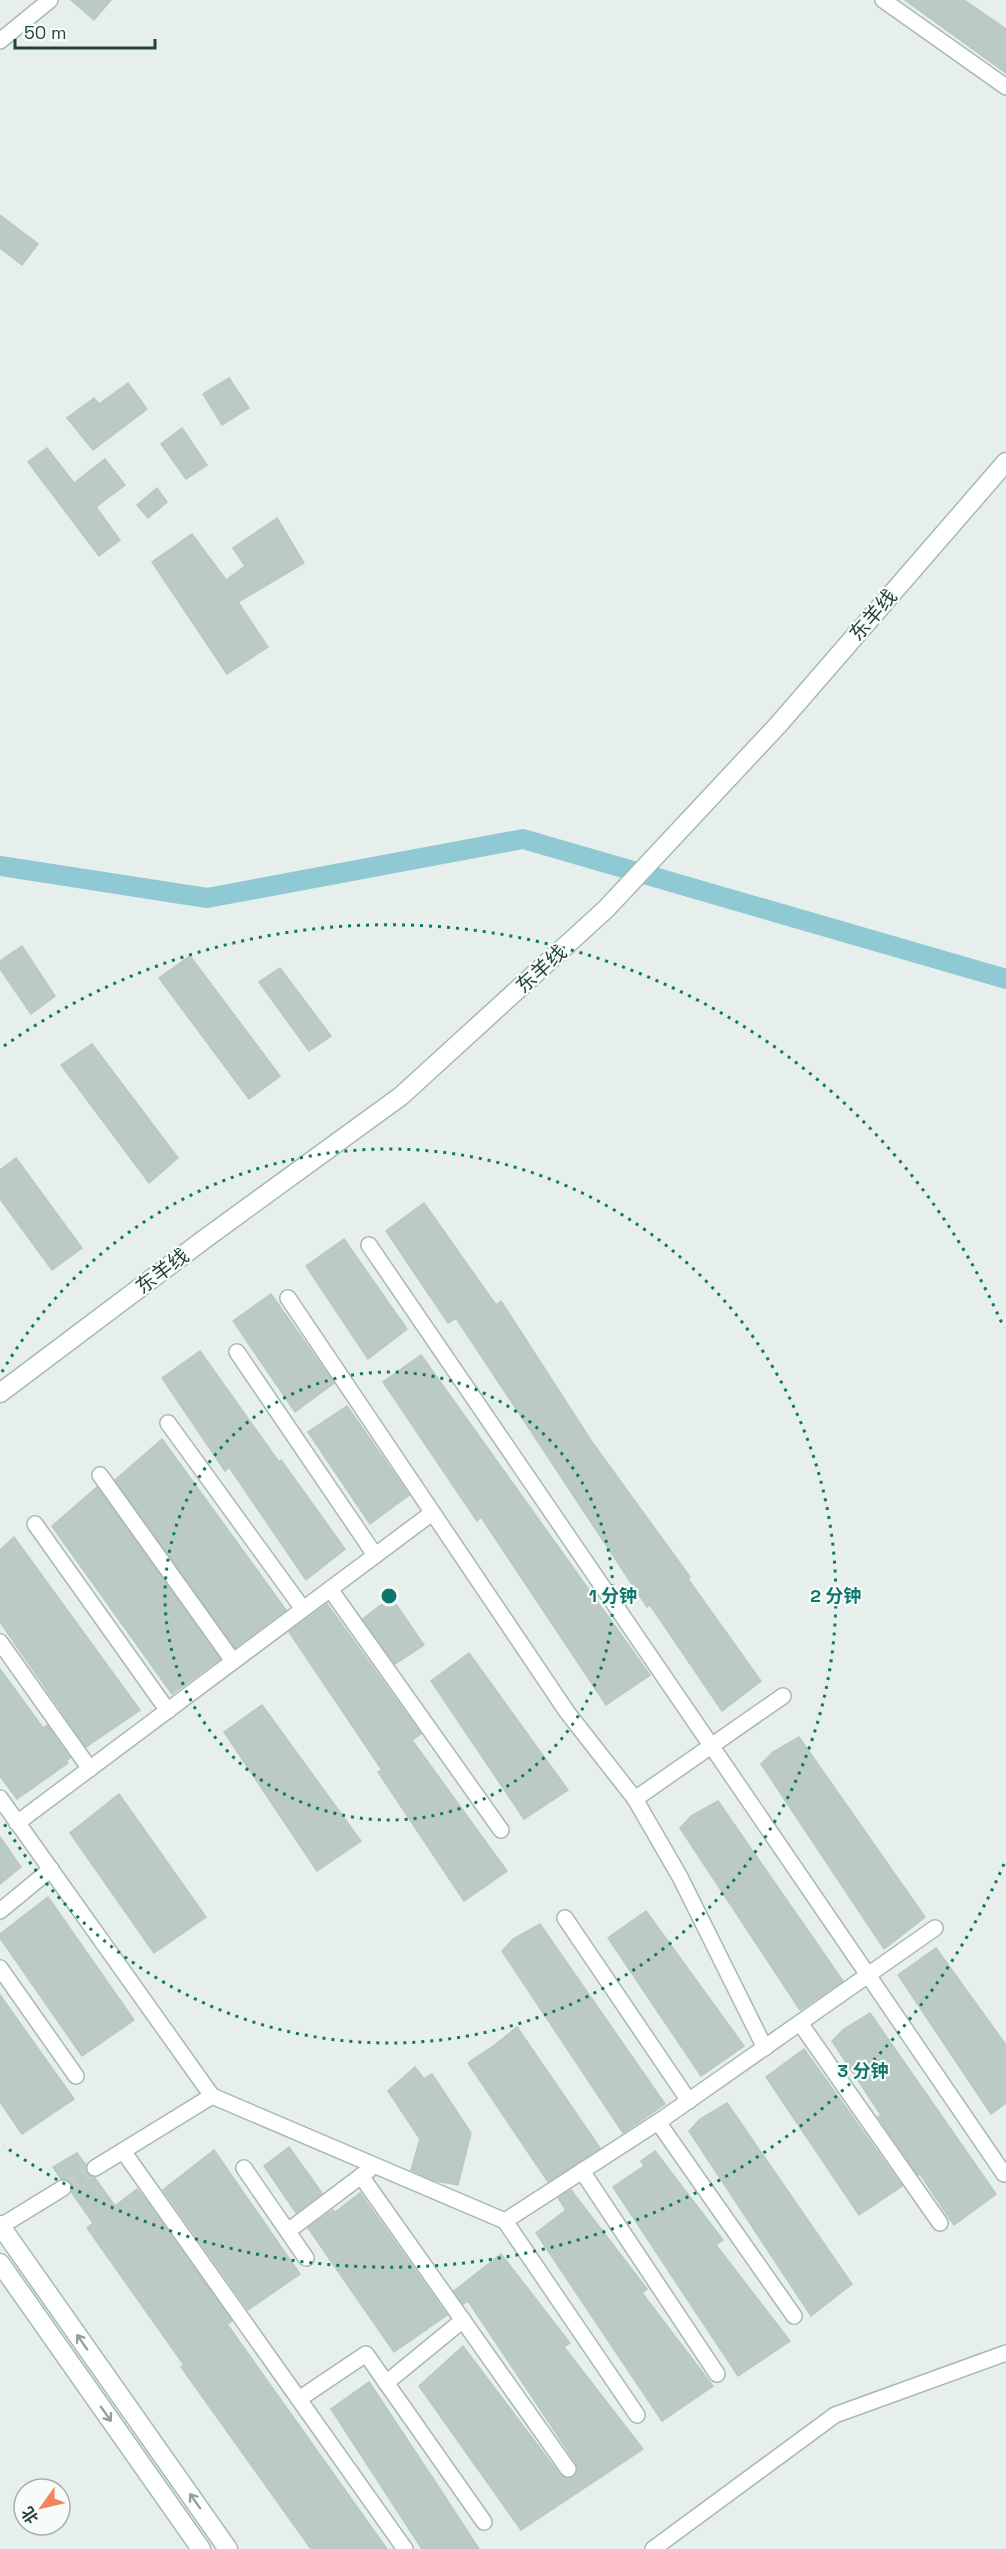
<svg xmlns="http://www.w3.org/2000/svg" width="1006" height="2549" font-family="'Space Grotesk','Noto Sans SC',sans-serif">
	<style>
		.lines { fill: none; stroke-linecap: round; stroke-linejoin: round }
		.canal { stroke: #8ec9d4; stroke-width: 20 }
		.building { fill: #bbcac4; stroke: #b8c9c2; stroke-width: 1.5 }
		.street-tunnel { stroke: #bfccc8; stroke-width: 15; stroke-dasharray: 15 8; stroke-linecap: butt }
		.street-casing { stroke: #a8b8b2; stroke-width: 18 }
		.secondary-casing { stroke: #a4bbb3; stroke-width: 21 }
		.street { stroke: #fff; stroke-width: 15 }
		.secondary { stroke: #fff; stroke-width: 18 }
		.oneway { stroke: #92a09c }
		.ring { fill: none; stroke: #0f766e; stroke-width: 3; stroke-dasharray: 3 6 }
		.labels { text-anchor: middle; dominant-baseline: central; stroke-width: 4.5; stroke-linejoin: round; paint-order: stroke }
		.street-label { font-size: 20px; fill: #24423a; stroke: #f7fbf9 }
		.centre { fill: #0f766e; stroke: #f7fbf9; stroke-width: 3 }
		.ring-label { font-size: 18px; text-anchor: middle; font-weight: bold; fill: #0f766e; stroke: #f7fbf9; stroke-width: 4.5; stroke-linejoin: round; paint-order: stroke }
	</style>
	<rect width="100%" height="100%" fill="#e6efeb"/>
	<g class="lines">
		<path class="canal" d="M 0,866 L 207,898 L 523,839 L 1006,979"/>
	</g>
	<g class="building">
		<path d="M 71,0 L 111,0 L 94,20 Z"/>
		<path d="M 905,0 L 964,0 L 1006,29 L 1006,73 Z"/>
		<path d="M 0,215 L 38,244 L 22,265 L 0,248 Z"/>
		<path d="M 229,378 L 249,408 L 222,425 L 203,394 Z"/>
		<path d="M 128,383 L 147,409 L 93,450 L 67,418 L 94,398 L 99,404 Z"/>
		<path d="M 182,428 L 207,465 L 186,479 L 161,444 Z"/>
		<path d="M 47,448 L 74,483 L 105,459 L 125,485 L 96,507 L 120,540 L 99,556 L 28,462 Z"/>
		<path d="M 157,488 L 167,502 L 148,518 L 137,505 Z"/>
		<path d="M 277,518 L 304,563 L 238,602 L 268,647 L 227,674 L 152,562 L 192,534 L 226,580 L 245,566 L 233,548 Z"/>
		<path d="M 22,946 L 55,996 L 31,1014 L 0,969 L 0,961 Z"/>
		<path d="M 190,956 L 280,1076 L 249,1099 L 159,978 Z"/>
		<path d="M 280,968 L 331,1036 L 309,1051 L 259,982 Z"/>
		<path d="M 92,1044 L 178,1158 L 149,1183 L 61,1065 Z"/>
		<path d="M 16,1158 L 82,1248 L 52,1270 L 0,1199 L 0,1170 Z"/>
		<path d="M 424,1203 L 496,1305 L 501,1301 L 592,1442 L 690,1577 L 688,1579 L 761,1681 L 722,1711 L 650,1605 L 647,1607 L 456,1318 L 448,1323 L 386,1231 Z"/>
		<path d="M 344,1239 L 407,1329 L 368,1359 L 306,1266 Z"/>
		<path d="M 271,1294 L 334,1383 L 295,1412 L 233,1321 Z"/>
		<path d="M 200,1351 L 279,1462 L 281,1460 L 345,1549 L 306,1580 L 229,1467 L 225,1471 L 162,1378 Z"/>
		<path d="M 421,1355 L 650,1675 L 606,1705 L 481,1517 L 477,1521 L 383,1382 Z"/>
		<path d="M 347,1406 L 409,1495 L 370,1524 L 308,1432 Z"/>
		<path d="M 162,1439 L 286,1610 L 235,1648 L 115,1480 Z"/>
		<path d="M 97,1487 L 220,1659 L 172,1694 L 52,1526 Z"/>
		<path d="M 14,1537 L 140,1710 L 86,1747 L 0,1622 L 0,1550 Z"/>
		<path d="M 391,1597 L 424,1645 L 395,1664 L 363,1619 Z"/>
		<path d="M 327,1604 L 421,1734 L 412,1740 L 507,1871 L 464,1901 L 378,1772 L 382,1770 L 289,1632 Z"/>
		<path d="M 469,1653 L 568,1790 L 524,1819 L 431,1681 Z"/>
		<path d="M 0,1669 L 43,1728 L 47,1725 L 70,1758 L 66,1761 L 68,1763 L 17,1799 L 0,1776 Z"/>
		<path d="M 262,1705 L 361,1841 L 317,1871 L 224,1732 Z"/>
		<path d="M 799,1737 L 925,1917 L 884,1949 L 761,1764 L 773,1752 Z"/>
		<path d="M 119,1794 L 206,1917 L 154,1953 L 70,1833 Z"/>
		<path d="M 718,1801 L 843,1981 L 800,2010 L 680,1828 L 691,1816 Z"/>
		<path d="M 0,1837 L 21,1867 L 0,1884 Z"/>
		<path d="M 48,1897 L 134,2020 L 82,2056 L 0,1938 L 0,1934 Z"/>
		<path d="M 646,1911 L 744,2046 L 701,2076 L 608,1938 Z"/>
		<path d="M 540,1924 L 665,2104 L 623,2133 L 502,1951 L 513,1939 Z"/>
		<path d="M 936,1948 L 1006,2045 L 1006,2103 L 991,2114 L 898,1975 Z"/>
		<path d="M 0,1995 L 74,2099 L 22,2134 L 0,2102 Z"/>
		<path d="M 870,2013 L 996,2194 L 954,2225 L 920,2174 L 918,2175 L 878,2117 L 881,2115 L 832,2041 L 844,2029 Z"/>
		<path d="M 517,2027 L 600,2148 L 548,2182 L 468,2063 L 496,2044 Z"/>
		<path d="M 804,2049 L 902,2186 L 859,2215 L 766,2077 Z"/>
		<path d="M 415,2067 L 424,2079 L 432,2074 L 471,2133 L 458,2185 L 436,2181 L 411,2170 L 420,2139 L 388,2091 Z"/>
		<path d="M 727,2103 L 852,2284 L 811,2316 L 689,2131 L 700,2119 Z"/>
		<path d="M 289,2147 L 322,2193 L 296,2213 L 264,2166 Z"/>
		<path d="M 214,2150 L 300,2274 L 248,2310 L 163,2190 Z"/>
		<path d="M 655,2151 L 723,2240 L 716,2245 L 790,2341 L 738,2376 L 613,2187 L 644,2166 L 641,2161 Z"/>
		<path d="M 77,2153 L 86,2165 L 87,2174 L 95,2178 L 115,2206 L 137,2189 L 147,2202 L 232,2321 L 227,2324 L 387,2549 L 311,2549 L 181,2367 L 184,2365 L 87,2228 L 93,2223 L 72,2193 L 72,2183 L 67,2179 L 61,2179 L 53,2167 Z"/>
		<path d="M 571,2190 L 647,2289 L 642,2293 L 713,2386 L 662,2421 L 536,2233 L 566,2210 L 558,2198 Z"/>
		<path d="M 360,2193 L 447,2315 L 394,2352 L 308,2228 L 333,2210 L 335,2212 Z"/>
		<path d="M 501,2254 L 570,2343 L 564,2347 L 643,2449 L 521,2530 L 419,2386 L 463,2346 L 560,2475 L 568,2479 L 577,2474 L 576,2463 L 468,2301 L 463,2304 L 454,2291 Z"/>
		<path d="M 369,2382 L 440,2489 L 479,2549 L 422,2549 L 331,2409 Z"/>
	</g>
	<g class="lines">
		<path class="street-tunnel" d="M 63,2188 L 95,2168"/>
		<defs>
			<g id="street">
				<path d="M 883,0 L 1006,87"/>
				<path d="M 0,41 L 50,0"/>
				<path d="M 369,1245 L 1004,2174"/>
				<path d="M 288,1298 L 567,1712 L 635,1799 L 680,1877 L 765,2048"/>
				<path d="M 237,1352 L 375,1555"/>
				<path d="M 168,1423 L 303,1609"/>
				<path d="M 100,1475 L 233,1661"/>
				<path d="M 35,1524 L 168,1711"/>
				<path d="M 330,1589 L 501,1830"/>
				<path d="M 0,1642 L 90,1769"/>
				<path d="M 0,1798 L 212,2096"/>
				<path d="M 635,1799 L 783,1696"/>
				<path d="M 17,1823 L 432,1513"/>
				<path d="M 0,1911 L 51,1869"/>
				<path d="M 565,1918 L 689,2101"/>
				<path d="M 0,1968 L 76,2076"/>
				<path d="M 800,2023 L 940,2223"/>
				<path d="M 658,2122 L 794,2316"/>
				<path d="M 123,2151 L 405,2549"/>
				<path d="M 95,2168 L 212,2096 L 505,2221 L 664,2118 L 935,1928"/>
				<path d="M 244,2168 L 306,2258"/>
				<path d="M 582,2171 L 717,2374"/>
				<path d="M 361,2176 L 568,2469"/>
				<path d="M 505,2221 L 637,2415"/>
				<path d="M 1,2226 L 63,2188"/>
				<path d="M 288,2231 L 369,2170"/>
				<path d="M 386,2383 L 463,2320"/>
				<path d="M 299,2399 L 366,2354 L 484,2522"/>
				<path d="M 653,2549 L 835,2415 L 1006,2353"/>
			</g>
			<g id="secondary">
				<path d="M 0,1393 L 206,1238 L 401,1096 L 606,909 L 778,725 L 1006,462"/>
				<path d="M 0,2225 L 228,2549"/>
				<path d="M 0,2263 L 201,2549"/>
			</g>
		</defs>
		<use href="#street" class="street-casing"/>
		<use href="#secondary" class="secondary-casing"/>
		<use href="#street" class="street"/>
		<use href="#secondary" class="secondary"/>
	</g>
	<defs><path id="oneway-shaft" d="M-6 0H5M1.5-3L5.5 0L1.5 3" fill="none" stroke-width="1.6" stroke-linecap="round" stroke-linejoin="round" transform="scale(1.5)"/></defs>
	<g class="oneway">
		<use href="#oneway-shaft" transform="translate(82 2342) rotate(-125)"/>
		<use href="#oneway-shaft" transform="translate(106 2414) rotate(55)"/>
		<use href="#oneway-shaft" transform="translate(195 2501) rotate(-125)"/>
	</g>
	<g class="ring">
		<circle cx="389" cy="1596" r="224"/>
		<path d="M2 1372A447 447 0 1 1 2 1820"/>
		<path d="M1004 1864A671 671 0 0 1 4 2146M4 1046A671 671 0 0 1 1004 1328"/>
	</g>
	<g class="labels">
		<g class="street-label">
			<text transform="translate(873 615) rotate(-49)">东羊线</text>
			<text transform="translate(541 969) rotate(-42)">东羊线</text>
			<text transform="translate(162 1271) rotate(-37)">东羊线</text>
		</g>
	</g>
	<circle cx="389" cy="1596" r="9" class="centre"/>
	<g class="ring-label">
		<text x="613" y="1602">1 分钟</text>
		<text x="836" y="1602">2 分钟</text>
		<text x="863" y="2077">3 分钟</text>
	</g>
	<g transform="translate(42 2507) rotate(236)"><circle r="28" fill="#f7fbf9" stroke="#a3b1ad" stroke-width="1.5"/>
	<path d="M0-4.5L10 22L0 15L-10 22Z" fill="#f4845f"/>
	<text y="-9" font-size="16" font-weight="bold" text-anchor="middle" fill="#24423a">北</text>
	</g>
	<path d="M15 39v9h140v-9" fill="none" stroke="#24423a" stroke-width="3"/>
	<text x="24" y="39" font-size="18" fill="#24423a" stroke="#f7fbf9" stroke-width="4.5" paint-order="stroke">50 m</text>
</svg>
